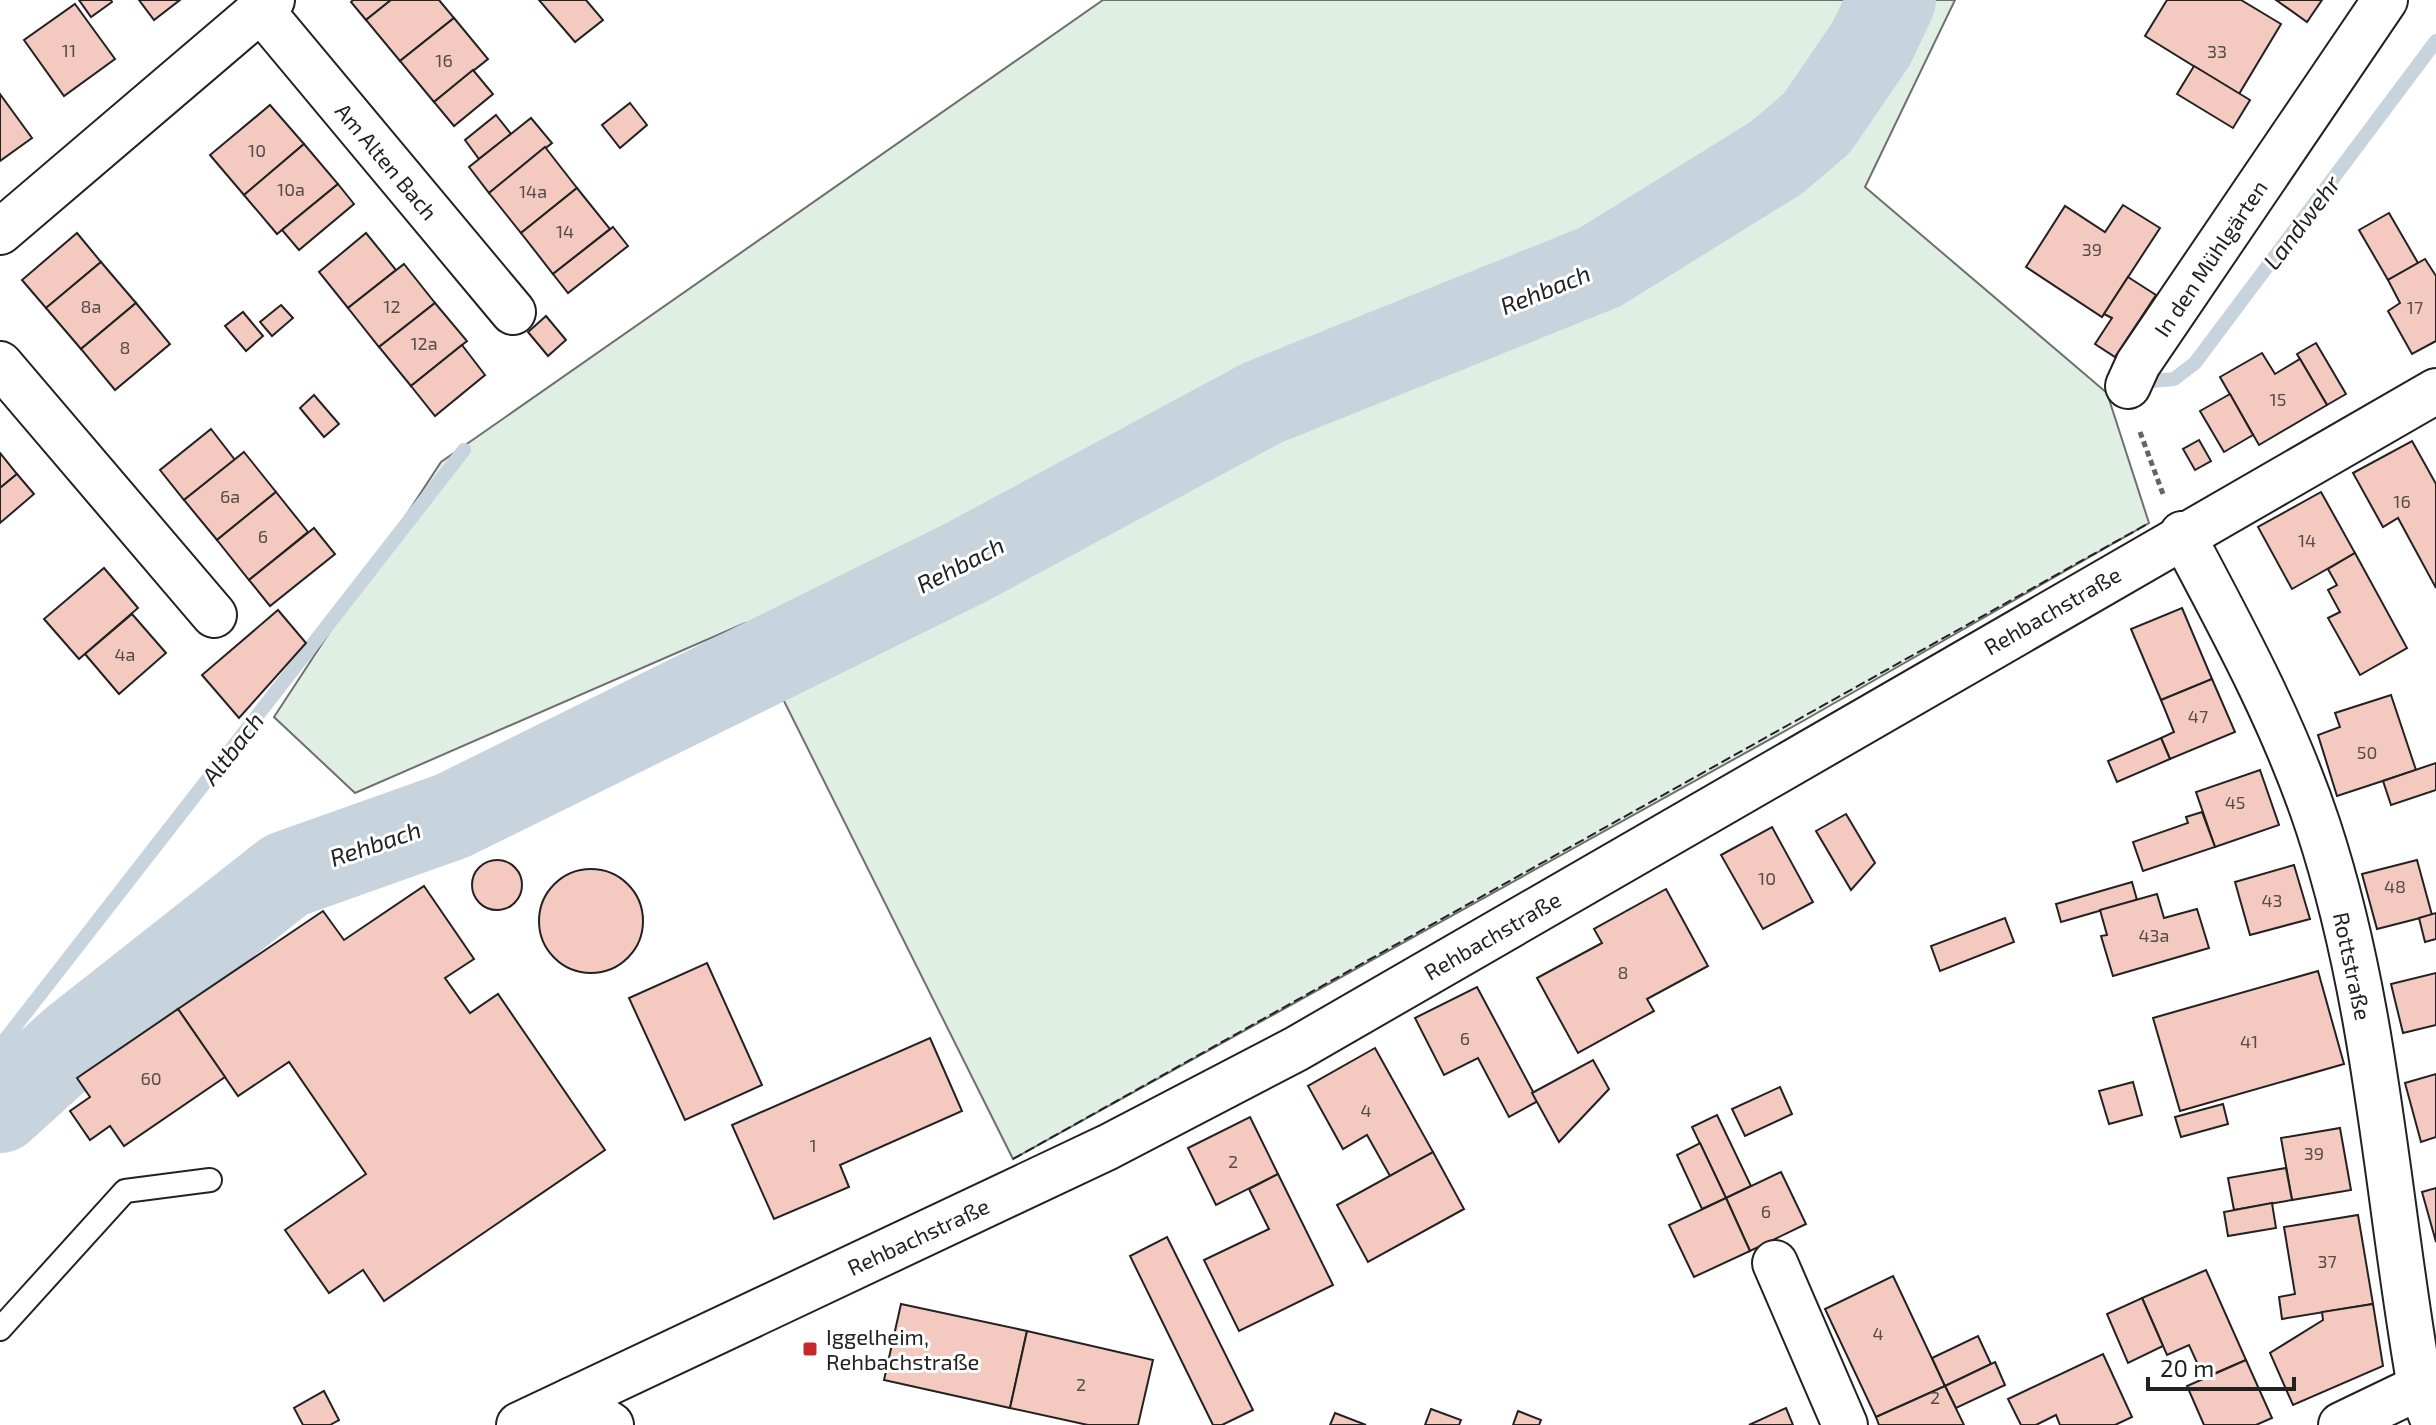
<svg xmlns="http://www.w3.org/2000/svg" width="2436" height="1425" font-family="'Exo 2',sans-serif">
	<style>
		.green { fill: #e0efe3; stroke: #6f6f6f; stroke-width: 2 }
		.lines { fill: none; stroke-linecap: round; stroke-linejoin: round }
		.stream { stroke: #c7d3dd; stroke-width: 14 }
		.river { stroke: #c7d3dd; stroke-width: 88 }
		.building { fill: #f3c9c0; stroke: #222; stroke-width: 2 }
		.service-casing { stroke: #222; stroke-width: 26 }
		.minor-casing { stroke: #222; stroke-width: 48 }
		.path { stroke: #646464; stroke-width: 5; stroke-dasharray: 6 4; stroke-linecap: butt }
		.service { stroke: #fff; stroke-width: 22 }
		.minor { stroke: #fff; stroke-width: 44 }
		.fence { stroke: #222; stroke-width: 2; stroke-dasharray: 10 4; stroke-linecap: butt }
		.poi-dot { fill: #c62828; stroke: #fff; stroke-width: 3 }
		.labels { text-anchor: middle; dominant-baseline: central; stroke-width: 6; stroke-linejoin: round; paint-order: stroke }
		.number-label { font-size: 18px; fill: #564c4a }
		.street-label { font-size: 22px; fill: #222; stroke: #fff }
		.poi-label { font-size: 22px; fill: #222; stroke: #fff; text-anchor: start }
		.water-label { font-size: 24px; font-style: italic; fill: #222; stroke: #fff }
	</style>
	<rect width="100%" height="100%" fill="#fff"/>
	<path class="green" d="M 1103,0 L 1955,0 L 1865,187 L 2107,393 L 2149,523 L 1803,721 L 1013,1159 L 745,623 L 355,793 L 274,717 L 441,462 Z"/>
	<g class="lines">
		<g class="stream">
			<path d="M 2152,381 L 2174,379 L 2195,363 L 2436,41"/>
			<path d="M 0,1046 L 464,450"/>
		</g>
		<path class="river" d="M 0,1109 L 74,1042 L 286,875 L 452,816 L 965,563 L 1262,403 L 1600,267 L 1776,158 L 1817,123 L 1871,44 L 1892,0"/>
	</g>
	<g class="building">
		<path d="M 79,0 L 111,0 L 112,2 L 91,17 Z"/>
		<path d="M 139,0 L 180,0 L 154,20 Z"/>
		<path d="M 353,0 L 391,0 L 366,20 L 351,2 Z"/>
		<path d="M 391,0 L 439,0 L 454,18 L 400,61 L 366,20 Z"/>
		<path d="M 539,0 L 586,0 L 603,20 L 575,42 Z"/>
		<path d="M 2167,0 L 2241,0 L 2281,24 L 2239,94 L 2145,36 Z"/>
		<path d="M 2276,0 L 2322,0 L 2307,22 Z"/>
		<path d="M 75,4 L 115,59 L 64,96 L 24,40 Z"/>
		<path d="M 454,18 L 488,59 L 434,102 L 400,61 Z"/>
		<path d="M 2194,66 L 2250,100 L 2233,128 L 2177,94 Z"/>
		<path d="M 473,70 L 493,94 L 454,126 L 434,102 Z"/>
		<path d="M 0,94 L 32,138 L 0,161 Z"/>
		<path d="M 630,103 L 647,125 L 620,148 L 602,125 Z"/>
		<path d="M 270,105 L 304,144 L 244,195 L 210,155 Z"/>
		<path d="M 496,115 L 511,134 L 479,159 L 465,140 Z"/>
		<path d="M 531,118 L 552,143 L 489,193 L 469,167 Z"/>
		<path d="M 304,144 L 338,184 L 277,234 L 244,195 Z"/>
		<path d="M 545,147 L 577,188 L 521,233 L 489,193 Z"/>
		<path d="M 338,184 L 354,204 L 299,250 L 282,230 Z"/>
		<path d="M 577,188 L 610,229 L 553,274 L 521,233 Z"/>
		<path d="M 2123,205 L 2160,228 L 2102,317 L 2026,267 L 2065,206 L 2105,232 Z"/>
		<path d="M 2389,213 L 2418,263 L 2388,280 L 2359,230 Z"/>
		<path d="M 613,227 L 628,246 L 568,293 L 553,274 Z"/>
		<path d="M 77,233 L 101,262 L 46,308 L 22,280 Z"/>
		<path d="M 366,233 L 396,270 L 348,308 L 319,272 Z"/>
		<path d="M 2425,259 L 2436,276 L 2436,341 L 2412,354 L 2388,311 L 2400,303 L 2388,280 Z"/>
		<path d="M 101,262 L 136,303 L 81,349 L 46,308 Z"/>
		<path d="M 404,264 L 435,303 L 379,347 L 348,308 Z"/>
		<path d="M 2128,277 L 2156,295 L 2115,357 L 2095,344 L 2112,318 L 2104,314 Z"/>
		<path d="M 136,303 L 170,344 L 115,390 L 81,349 Z"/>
		<path d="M 435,303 L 467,341 L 411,386 L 379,347 Z"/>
		<path d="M 281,305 L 293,318 L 272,336 L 260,322 Z"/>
		<path d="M 243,312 L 263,336 L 246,351 L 225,326 Z"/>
		<path d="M 546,316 L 566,340 L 548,356 L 528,332 Z"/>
		<path d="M 2316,343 L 2346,394 L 2327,405 L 2297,354 Z"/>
		<path d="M 462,345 L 485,375 L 435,416 L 411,386 Z"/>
		<path d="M 2262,353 L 2275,374 L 2300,359 L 2327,405 L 2259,445 L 2220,377 Z"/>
		<path d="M 2230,394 L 2253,435 L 2224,452 L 2200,411 Z"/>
		<path d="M 314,395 L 339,424 L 324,437 L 300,408 Z"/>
		<path d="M 211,429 L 235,460 L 184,500 L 160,470 Z"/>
		<path d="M 2199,440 L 2211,461 L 2195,470 L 2183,449 Z"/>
		<path d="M 2412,441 L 2436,484 L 2436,588 L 2398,518 L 2383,527 L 2353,473 Z"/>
		<path d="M 244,452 L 276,492 L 217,540 L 184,500 Z"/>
		<path d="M 0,453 L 17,474 L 0,488 Z"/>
		<path d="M 17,474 L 34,494 L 0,523 L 0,488 Z"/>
		<path d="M 276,492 L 308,532 L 249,580 L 217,540 Z"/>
		<path d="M 2321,492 L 2355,553 L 2292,589 L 2258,527 Z"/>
		<path d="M 314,528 L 335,554 L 270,606 L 249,580 Z"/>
		<path d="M 2355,553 L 2407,648 L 2360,675 L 2328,618 L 2340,612 L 2328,590 L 2337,585 L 2328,569 Z"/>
		<path d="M 104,568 L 138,608 L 79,659 L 44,619 Z"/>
		<path d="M 2182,608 L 2212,679 L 2161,700 L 2131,629 Z"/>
		<path d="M 278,610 L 306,643 L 239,718 L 202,675 Z"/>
		<path d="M 132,614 L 166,653 L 119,694 L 85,654 Z"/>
		<path d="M 2212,679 L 2235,732 L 2170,759 L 2161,738 L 2174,732 L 2161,700 Z"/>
		<path d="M 2391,695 L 2416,770 L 2337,796 L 2318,735 L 2340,727 L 2335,713 Z"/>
		<path d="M 2161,738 L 2170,759 L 2117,782 L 2108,761 Z"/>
		<path d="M 2436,763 L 2436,790 L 2391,805 L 2383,781 Z"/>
		<path d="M 2260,770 L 2279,825 L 2215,847 L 2196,792 Z"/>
		<path d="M 2202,812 L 2215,847 L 2143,871 L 2133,842 L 2188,823 L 2186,817 Z"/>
		<path d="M 1846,814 L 1875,863 L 1851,890 L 1816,831 Z"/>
		<path d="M 1772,827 L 1813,902 L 1763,929 L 1721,855 Z"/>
		<circle cx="497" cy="885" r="25"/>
		<path d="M 2417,860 L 2432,915 L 2377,929 L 2362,874 Z"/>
		<path d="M 2294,865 L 2310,919 L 2250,935 L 2235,882 Z"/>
		<circle cx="591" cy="921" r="52"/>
		<path d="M 2132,882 L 2137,900 L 2061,922 L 2056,904 Z"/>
		<path d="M 424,886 L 474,959 L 445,978 L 470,1013 L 498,994 L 605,1150 L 384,1301 L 363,1270 L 329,1293 L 285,1230 L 366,1174 L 289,1062 L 238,1096 L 178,1009 L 323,911 L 344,940 Z"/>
		<path d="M 1666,889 L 1708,966 L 1647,999 L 1654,1011 L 1578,1053 L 1537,978 L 1602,943 L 1594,929 Z"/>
		<path d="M 2157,894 L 2164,918 L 2197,909 L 2209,948 L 2113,976 L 2101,936 L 2107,935 L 2100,910 Z"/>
		<path d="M 2436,913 L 2436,939 L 2425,942 L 2419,918 Z"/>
		<path d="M 2005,918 L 2014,942 L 1940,971 L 1931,946 Z"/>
		<path d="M 707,963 L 762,1085 L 685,1120 L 629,998 Z"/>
		<path d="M 2318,971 L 2344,1064 L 2180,1111 L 2153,1018 Z"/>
		<path d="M 2436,973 L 2436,1025 L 2403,1033 L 2391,984 Z"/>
		<path d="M 1477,987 L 1538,1101 L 1509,1117 L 1478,1058 L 1444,1075 L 1415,1018 Z"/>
		<path d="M 178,1009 L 225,1077 L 124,1146 L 110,1126 L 90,1140 L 70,1111 L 90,1097 L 77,1078 Z"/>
		<path d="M 930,1038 L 962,1111 L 840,1165 L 849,1187 L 774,1219 L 732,1125 Z"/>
		<path d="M 1375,1048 L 1433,1152 L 1390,1176 L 1367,1135 L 1343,1149 L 1308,1086 Z"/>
		<path d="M 1593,1060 L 1609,1089 L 1559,1142 L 1532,1093 Z"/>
		<path d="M 2436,1074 L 2436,1137 L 2421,1142 L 2405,1083 Z"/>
		<path d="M 2133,1082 L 2142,1115 L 2109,1124 L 2099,1091 Z"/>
		<path d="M 1780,1087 L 1792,1114 L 1745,1136 L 1732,1109 Z"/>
		<path d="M 2223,1104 L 2228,1124 L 2181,1137 L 2175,1117 Z"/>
		<path d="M 1717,1115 L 1751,1186 L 1726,1198 L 1692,1127 Z"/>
		<path d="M 1250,1117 L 1278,1174 L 1216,1205 L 1188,1148 Z"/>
		<path d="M 2340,1128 L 2351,1190 L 2292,1200 L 2281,1138 Z"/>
		<path d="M 1700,1143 L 1726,1198 L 1702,1209 L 1677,1155 Z"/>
		<path d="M 1433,1152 L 1464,1209 L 1368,1262 L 1337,1205 Z"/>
		<path d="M 2286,1168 L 2292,1200 L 2234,1210 L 2228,1178 Z"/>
		<path d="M 1781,1172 L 1806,1224 L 1750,1251 L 1726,1198 Z"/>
		<path d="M 1278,1174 L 1333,1285 L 1239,1331 L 1204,1260 L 1269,1229 L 1249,1189 Z"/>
		<path d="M 2436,1188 L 2436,1242 L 2422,1192 Z"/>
		<path d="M 1726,1198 L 1750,1251 L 1694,1277 L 1669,1225 Z"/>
		<path d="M 2272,1203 L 2276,1228 L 2228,1236 L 2224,1212 Z"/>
		<path d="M 2358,1215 L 2373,1304 L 2282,1319 L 2279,1297 L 2295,1294 L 2284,1227 Z"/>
		<path d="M 1167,1237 L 1253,1410 L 1222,1425 L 1213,1425 L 1130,1256 Z"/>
		<path d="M 2206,1270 L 2246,1360 L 2204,1378 L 2189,1345 L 2167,1355 L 2142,1298 Z"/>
		<path d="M 1893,1276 L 1945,1386 L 1876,1417 L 1825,1309 Z"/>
		<path d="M 2142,1298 L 2163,1346 L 2128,1363 L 2107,1314 Z"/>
		<path d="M 901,1304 L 1027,1331 L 1010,1408 L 884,1380 Z"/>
		<path d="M 2373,1304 L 2383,1366 L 2293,1405 L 2270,1353 L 2323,1320 L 2322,1312 Z"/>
		<path d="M 1027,1331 L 1153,1360 L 1138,1425 L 1088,1425 L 1010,1408 Z"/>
		<path d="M 1978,1336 L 1991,1364 L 1945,1386 L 1932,1358 Z"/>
		<path d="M 2103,1354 L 2132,1417 L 2115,1425 L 2060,1425 L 2056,1415 L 2036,1425 L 2021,1425 L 2008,1399 Z"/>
		<path d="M 2246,1360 L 2272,1418 L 2256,1425 L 2204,1425 L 2187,1386 Z"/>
		<path d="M 1995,1362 L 2005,1385 L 1956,1408 L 1945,1386 Z"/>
		<path d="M 1945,1386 L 1964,1425 L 1879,1425 L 1876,1417 Z"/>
		<path d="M 324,1391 L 339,1420 L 330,1425 L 303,1425 L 294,1408 Z"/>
		<path d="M 1786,1408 L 1793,1425 L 1749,1425 Z"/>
		<path d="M 1431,1409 L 1461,1420 L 1459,1425 L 1425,1425 Z"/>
		<path d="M 1518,1411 L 1541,1420 L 1539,1425 L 1513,1425 Z"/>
		<path d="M 1335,1413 L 1366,1425 L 1330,1425 Z"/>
	</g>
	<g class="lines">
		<defs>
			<path id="service" d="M 0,1329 L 125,1191 L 210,1180"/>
			<g id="minor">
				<path d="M 261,10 L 513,312"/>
				<path d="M 0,232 L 272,0"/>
				<path d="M 0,364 L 214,615"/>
				<path d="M 2128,386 L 2138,364 L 2385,0"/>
				<path d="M 2182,534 C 2233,630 2284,723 2318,826 C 2378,1008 2387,1200 2420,1387 L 2435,1425"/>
				<path d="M 1775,1263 L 1845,1425"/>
				<path d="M 572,1400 L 611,1425"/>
				<path d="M 519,1425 L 1108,1147 L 1296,1049 L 2436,391"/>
				<path d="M 2341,1425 L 2420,1387"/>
			</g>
		</defs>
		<use href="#service" class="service-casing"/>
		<use href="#minor" class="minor-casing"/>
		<path class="path" d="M 2140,432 L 2163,494"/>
		<use href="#service" class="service"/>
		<use href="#minor" class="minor"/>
		<path class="fence" d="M 1013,1159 L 2149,523"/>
	</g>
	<rect class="poi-dot" x="802" y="1341" width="16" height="16" rx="4"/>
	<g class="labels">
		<g class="number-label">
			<text x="69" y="50">11</text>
			<text x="2217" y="51">33</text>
			<text x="444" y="60">16</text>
			<text x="257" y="150">10</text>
			<text x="291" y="189">10a</text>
			<text x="533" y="191">14a</text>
			<text x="565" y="231">14</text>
			<text x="2092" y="249">39</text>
			<text x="91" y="306">8a</text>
			<text x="392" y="306">12</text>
			<text x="2415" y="307">17</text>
			<text x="424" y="343">12a</text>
			<text x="125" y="347">8</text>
			<text x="2278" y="399">15</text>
			<text x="230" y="496">6a</text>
			<text x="2402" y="501">16</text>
			<text x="263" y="536">6</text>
			<text x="2307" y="540">14</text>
			<text x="125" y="654">4a</text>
			<text x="2198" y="716">47</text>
			<text x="2367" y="752">50</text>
			<text x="2235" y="802">45</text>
			<text x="1767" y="878">10</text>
			<text x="2395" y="886">48</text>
			<text x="2272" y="900">43</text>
			<text x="2154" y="935">43a</text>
			<text x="1623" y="972">8</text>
			<text x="1465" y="1038">6</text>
			<text x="2249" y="1041">41</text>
			<text x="151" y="1078">60</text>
			<text x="1366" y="1110">4</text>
			<text x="813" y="1145">1</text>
			<text x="2314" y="1153">39</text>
			<text x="1233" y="1161">2</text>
			<text x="1766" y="1211">6</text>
			<text x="2327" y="1261">37</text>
			<text x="1878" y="1333">4</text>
			<text x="1081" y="1384">2</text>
			<text x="1935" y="1397">2</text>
		</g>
		<g class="street-label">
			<text transform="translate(387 161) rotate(50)">Am Alten Bach</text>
			<text transform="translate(2210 258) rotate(-56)">In den Mühlgärten</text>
			<text transform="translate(2052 610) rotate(-30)">Rehbachstraße</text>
			<text transform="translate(1492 935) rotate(-30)">Rehbachstraße</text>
			<text transform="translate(2353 966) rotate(78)">Rottstraße</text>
			<text transform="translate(918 1236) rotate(-25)">Rehbachstraße</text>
		</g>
		<g class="poi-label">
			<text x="826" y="1336">Iggelheim,<tspan x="826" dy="25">Rehbachstraße</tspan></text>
		</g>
		<g class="water-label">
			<text transform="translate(2301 222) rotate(-53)">Landwehr</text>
			<text transform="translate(1545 289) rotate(-22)">Rehbach</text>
			<text transform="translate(960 564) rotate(-27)">Rehbach</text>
			<text transform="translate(232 748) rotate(-52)">Altbach</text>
			<text transform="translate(375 843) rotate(-19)">Rehbach</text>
		</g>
	</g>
	<path d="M2148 1377v12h146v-12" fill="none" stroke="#222222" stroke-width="4"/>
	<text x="2160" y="1377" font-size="24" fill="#222222" stroke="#ffffff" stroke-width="6" paint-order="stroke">20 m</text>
</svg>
